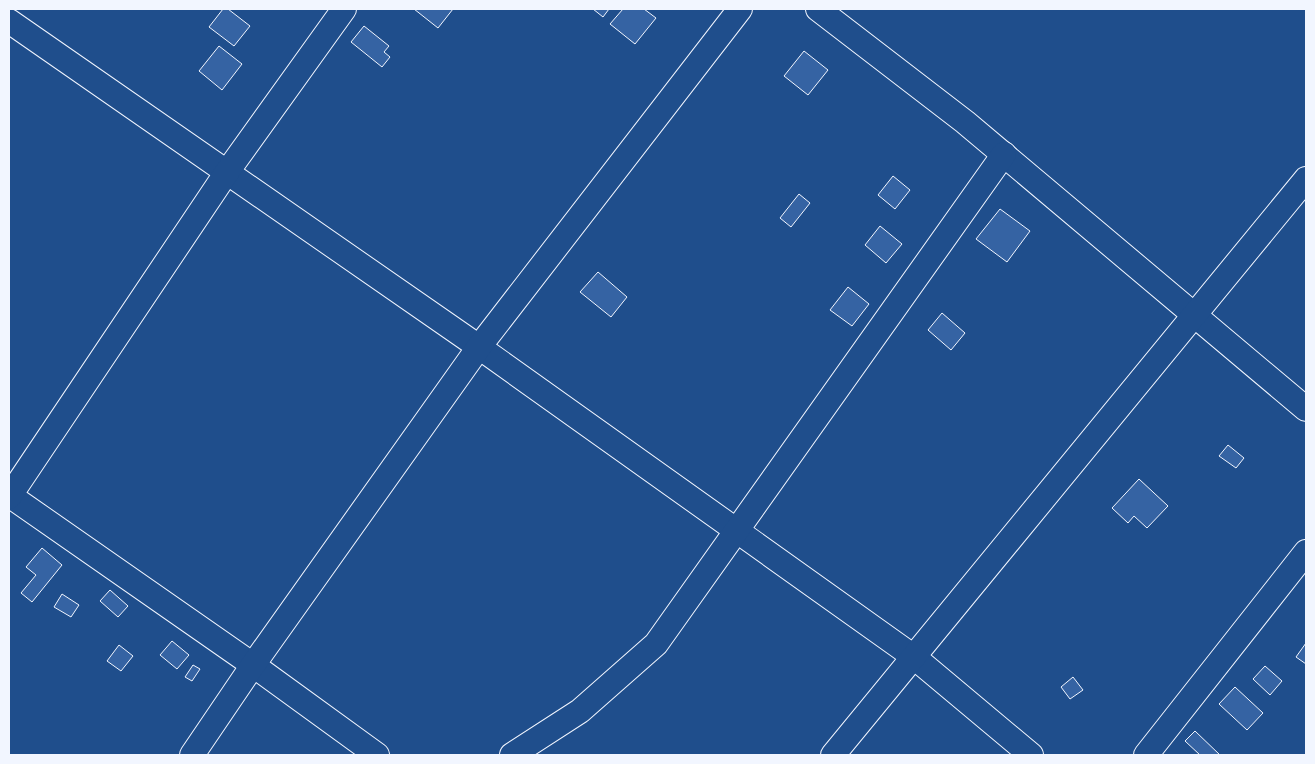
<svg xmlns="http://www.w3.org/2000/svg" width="1315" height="764" font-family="Lato,sans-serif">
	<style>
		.building { fill: #3563a3; stroke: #f2f6ff }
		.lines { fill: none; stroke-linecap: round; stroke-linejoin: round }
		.minor-casing { stroke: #f2f6ff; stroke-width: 26 }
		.minor { stroke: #1f4e8c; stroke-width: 24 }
	</style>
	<rect width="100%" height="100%" fill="#1f4e8c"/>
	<g class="building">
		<path d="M 223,9 L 228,9 L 250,26 L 234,46 L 209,27 Z"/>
		<path d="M 414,9 L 453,9 L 438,28 Z"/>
		<path d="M 593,9 L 609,9 L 603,17 Z"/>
		<path d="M 623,9 L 644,9 L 656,18 L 635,44 L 610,24 Z"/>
		<path d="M 364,26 L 389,46 L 384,52 L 390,57 L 382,67 L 351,42 Z"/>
		<path d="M 219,46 L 242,64 L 222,90 L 199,71 Z"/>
		<path d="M 804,51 L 828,70 L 808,95 L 784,76 Z"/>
		<path d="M 893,176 L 910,190 L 895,209 L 878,195 Z"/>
		<path d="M 799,194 L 810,203 L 791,227 L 780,218 Z"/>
		<path d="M 1000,209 L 1030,231 L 1007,262 L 976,239 Z"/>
		<path d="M 880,226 L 902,244 L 886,263 L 865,245 Z"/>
		<path d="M 598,272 L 627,297 L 611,317 L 580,292 Z"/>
		<path d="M 848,287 L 869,304 L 852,326 L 830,310 Z"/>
		<path d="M 942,313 L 965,333 L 951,350 L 928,330 Z"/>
		<path d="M 1228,445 L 1244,458 L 1236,468 L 1219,456 Z"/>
		<path d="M 1139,479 L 1168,506 L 1147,528 L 1134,516 L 1128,523 L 1112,508 Z"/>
		<path d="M 42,548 L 62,565 L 32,602 L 21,593 L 36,575 L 26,567 Z"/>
		<path d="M 110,590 L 128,606 L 118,617 L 100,601 Z"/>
		<path d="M 62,594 L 79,605 L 71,617 L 54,607 Z"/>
		<path d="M 172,641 L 189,655 L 177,669 L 160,655 Z"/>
		<path d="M 1306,643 L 1306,664 L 1296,657 Z"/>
		<path d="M 119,645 L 133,656 L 121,671 L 107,661 Z"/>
		<path d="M 193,665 L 200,669 L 192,681 L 185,677 Z"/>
		<path d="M 1265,666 L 1282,681 L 1270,695 L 1253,679 Z"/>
		<path d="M 1073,677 L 1083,690 L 1070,699 L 1061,687 Z"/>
		<path d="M 1235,687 L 1263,713 L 1247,730 L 1219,704 Z"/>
		<path d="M 1195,731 L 1220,755 L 1200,755 L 1185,741 Z"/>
	</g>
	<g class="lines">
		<defs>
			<g id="minor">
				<path d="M 818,9 L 965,122 L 1306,409"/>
				<path d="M 9,21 L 479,347 L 914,657 L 1031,755"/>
				<path d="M 9,495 L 253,665 L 377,755"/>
				<path d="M 9,497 L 227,172 L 344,9"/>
				<path d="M 192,755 L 253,665 L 479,347 L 740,9"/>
				<path d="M 512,755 L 580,711 L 656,644 L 1004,154"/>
				<path d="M 833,755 L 1306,179"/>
				<path d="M 1146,755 L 1306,552"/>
			</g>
		</defs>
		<use href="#minor" class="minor-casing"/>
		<use href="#minor" class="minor"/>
	</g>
	<rect width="1315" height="764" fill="none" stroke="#f2f6ff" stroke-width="20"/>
</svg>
